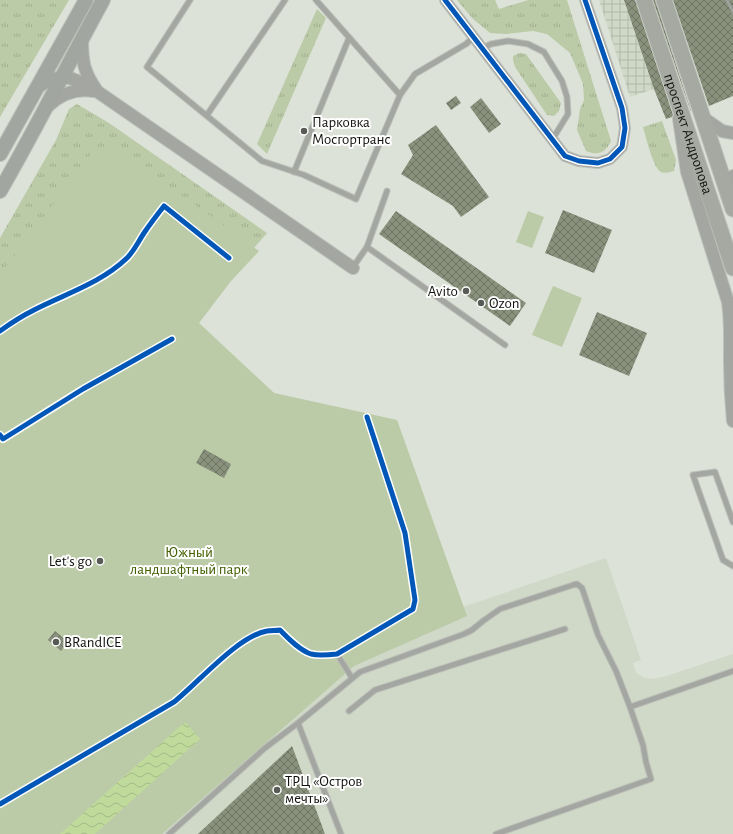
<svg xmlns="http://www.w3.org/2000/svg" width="733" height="834" font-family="'Alegreya Sans',sans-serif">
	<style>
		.built { fill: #d0d8c7 }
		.industrial { fill: url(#industrial-grid) }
		.grass { fill: url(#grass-tufts) }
		.green { fill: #bbcba8 }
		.water { fill: url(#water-waves) }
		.building { fill: url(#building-cross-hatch) }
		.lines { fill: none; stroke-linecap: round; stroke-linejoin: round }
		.service-casing { stroke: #bcc0b9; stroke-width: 7 }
		.minor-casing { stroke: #bcc0b9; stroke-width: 12 }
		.tertiary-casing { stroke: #bcc0b9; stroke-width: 14 }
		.secondary-casing { stroke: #bcc0b9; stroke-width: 16 }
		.primary-casing { stroke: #bcc0b9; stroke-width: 17 }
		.service { stroke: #a4a6a2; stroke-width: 5 }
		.minor { stroke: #a4a6a2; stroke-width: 10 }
		.tertiary { stroke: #a4a6a2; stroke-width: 12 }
		.secondary { stroke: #a2a6a1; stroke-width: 14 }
		.primary { stroke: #a6a8a2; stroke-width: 15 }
		.rail { stroke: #9da19c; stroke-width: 3 }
		.cycleway-casing { stroke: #fff; stroke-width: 8 }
		.cycleway { stroke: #0057b8; stroke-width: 5 }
		.poi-dot { fill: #585b55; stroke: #fff; stroke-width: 1.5 }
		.labels { text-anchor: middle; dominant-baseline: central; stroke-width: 4; stroke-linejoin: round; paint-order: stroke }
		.poi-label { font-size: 15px; fill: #11130e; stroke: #fff; text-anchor: start }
		.street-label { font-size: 15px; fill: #11130e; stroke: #fff }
		.park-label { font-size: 15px; fill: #425f00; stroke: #fff }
	</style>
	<defs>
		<pattern id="industrial-grid" width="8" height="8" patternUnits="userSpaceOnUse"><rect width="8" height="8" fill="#d0d8c7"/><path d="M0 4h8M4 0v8" fill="none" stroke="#b2b8aa"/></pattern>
		<pattern id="grass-tufts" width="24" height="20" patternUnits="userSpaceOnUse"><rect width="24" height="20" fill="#bbcba8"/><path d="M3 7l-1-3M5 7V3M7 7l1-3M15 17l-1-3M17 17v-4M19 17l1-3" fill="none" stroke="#a0ad8f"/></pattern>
		<pattern id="water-waves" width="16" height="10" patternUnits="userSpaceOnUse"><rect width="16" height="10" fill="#c0da9c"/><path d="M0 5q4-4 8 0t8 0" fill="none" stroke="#a4ba85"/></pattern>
		<pattern id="building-cross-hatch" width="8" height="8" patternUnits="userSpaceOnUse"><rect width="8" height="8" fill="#89917c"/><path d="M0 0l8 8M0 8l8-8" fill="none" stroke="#6f7564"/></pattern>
	</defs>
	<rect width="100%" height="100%" fill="#dde2d8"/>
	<path class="built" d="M 259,251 L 231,281 L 199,323 L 274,393 L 397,420 L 463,607 L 606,558 L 641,660 L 633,663 L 636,673 L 645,678 L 653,679 L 667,676 L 733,654 L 733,834 L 0,834 L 0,275 Z"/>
	<path class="industrial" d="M 599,0 L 624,0 L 654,89 L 630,97 Z"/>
	<g class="grass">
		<path d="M 0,0 L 69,0 L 0,117 Z"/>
		<path d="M 457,0 L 495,0 L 499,9 L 528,0 L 567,0 L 611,141 C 605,153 599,156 586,151 L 577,130 L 580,109 L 584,100 L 583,84 L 570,53 L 547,34 L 533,31 L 506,34 L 490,33 L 473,19 Z"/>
		<path d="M 317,9 L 326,18 L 267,154 L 257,144 Z"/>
		<path d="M 519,53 L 526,54 L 561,103 L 559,111 L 554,116 L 547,115 L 515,67 L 513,60 L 513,56 Z"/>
		<path d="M 77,104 L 109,123 L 267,233 L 247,256 L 0,327 L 0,238 L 56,140 L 69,109 Z"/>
		<path d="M 662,121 L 676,160 L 674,171 C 670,172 665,174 661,172 C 653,168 646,137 643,127 Z"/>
	</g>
	<g class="green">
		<path d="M 113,146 L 259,251 L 231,281 L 199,323 L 274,393 L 397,420 L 467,616 L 354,666 L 162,834 L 0,834 L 0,275 L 96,147 Z"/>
		<path d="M 528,211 L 544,217 L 532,248 L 516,242 Z"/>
		<path d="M 553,286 L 582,298 L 562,347 L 532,335 Z"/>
	</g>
	<path class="water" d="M 185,722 L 200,739 L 95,834 L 60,834 Z"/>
	<g class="building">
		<path d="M 624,0 L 635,0 L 673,115 L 672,117 L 666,119 L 654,89 Z"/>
		<path d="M 653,0 L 655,0 L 691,111 L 691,112 Z"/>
		<path d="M 673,0 L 733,0 L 733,96 L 709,106 Z"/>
		<path d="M 456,96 L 461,103 L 451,110 L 446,103 Z"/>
		<path d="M 481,98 L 501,124 L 489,133 L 470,107 Z"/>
		<path d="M 436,125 L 489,197 L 461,217 L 453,206 L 401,174 L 413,155 L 408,145 Z"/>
		<path d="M 563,210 L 612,230 L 594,273 L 545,253 Z"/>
		<path d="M 396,211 L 526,303 L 510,326 L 379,234 Z"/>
		<path d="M 597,312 L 647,333 L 629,376 L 579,355 Z"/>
		<path d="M 204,449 L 231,464 L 224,478 L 196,463 Z"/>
		<path d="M 55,631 L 68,642 L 61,651 L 48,640 Z"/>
		<path d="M 292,746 L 325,834 L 198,834 Z"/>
	</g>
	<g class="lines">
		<defs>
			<g id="service">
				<path d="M 190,0 L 147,67 L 262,161 L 304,175 L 356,199 L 400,95 L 316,0"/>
				<path d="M 481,49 L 491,44 L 508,41 L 528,44 L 544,52 L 562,81 L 567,97 L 568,114 L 552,140"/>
				<path d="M 400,95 L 415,74 L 466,44 L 473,38"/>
				<path d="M 207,115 L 285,0"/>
				<path d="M 294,172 L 349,38"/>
				<path d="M 367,247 L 387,191"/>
				<path d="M 353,267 L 367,247 L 505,345"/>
				<path d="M 733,522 L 715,472 L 693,475 L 723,560 L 733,566"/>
				<path d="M 337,654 L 352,678"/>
				<path d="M 630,707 L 733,671"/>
				<path d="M 349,711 L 375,690 L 565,629"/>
				<path d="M 298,723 L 341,834"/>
				<path d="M 169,834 L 265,748 L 298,723 L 360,672 L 464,634 L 472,630 L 483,621 L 500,609 L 573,585 L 577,584 L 582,588 L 598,635 L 616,671 L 630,707 L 643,745 L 646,762 L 651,779 L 496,834"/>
			</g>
			<path id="minor" d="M 445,0 L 565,156 L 579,161 L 598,163 L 610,159 L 622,147 L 625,128 L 622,108 L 585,0"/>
			<g id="tertiary">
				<path d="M 82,39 C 82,63 84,72 97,91"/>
				<path d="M 37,88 C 63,69 73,78 98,92 L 353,268"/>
				<path d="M 48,106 C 61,94 75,88 93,91"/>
				<path d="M 702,117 L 722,131 L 733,133"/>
				<path d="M 679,119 L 687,172 L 728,302 C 731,323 730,340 730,361 C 730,381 731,401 733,421"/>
				<path d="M 732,198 L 733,176"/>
			</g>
			<g id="secondary">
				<path d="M 0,154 L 86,0"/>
				<path d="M 0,191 C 36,129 68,64 103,0"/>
			</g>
			<g id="primary">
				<path id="s1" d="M 644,0 L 733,268"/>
				<path d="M 664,0 L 733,209"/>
			</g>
		</defs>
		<use href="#service" class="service-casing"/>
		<use href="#minor" class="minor-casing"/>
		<use href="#tertiary" class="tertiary-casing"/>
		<use href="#secondary" class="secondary-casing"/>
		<use href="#primary" class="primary-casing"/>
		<use href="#service" class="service"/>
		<use href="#minor" class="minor"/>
		<use href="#tertiary" class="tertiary"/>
		<use href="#secondary" class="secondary"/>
		<use href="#primary" class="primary"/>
		<path class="rail" d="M 727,0 L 733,12"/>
		<defs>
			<g id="cycleway">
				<path d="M 445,0 L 565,156 L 579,161 L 598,163 L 610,159 L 622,147 L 625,128 L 622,108 L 585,0"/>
				<path d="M 0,331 C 11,323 22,316 34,310 C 65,294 101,283 127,258 C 134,251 138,242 144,233 C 150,224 157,215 164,206 L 229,258"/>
				<path d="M 0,435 L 3,439 L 83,389 L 172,339"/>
				<path d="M 0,804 L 174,702 C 198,683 238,636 267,631 C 271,630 276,631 280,630 C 288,638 299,650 311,654 C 319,656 328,655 337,654 L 413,609 L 415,600 L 405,533 L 367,417"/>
			</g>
		</defs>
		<use href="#cycleway" class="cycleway-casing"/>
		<use href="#cycleway" class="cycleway"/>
	</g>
	<g class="poi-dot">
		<circle cx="304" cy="131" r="4"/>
		<circle cx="466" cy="291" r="4"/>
		<circle cx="481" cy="303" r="4"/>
		<circle cx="100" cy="561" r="4"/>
		<circle cx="56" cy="642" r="4"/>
		<circle cx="277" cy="790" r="4"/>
	</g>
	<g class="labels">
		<g class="poi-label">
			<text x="312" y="122">Парковка<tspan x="312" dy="17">Мосгортранс</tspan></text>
			<text x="458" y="291" text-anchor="end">Avito</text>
			<text x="489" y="303">Ozon</text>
			<text x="92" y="561" text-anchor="end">Let's go</text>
			<text x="64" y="642">BRandICE</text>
			<text x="285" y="781">ТРЦ «Остров<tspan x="285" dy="17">мечты»</tspan></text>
		</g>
		<g class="street-label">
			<text stroke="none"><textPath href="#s1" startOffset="141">проспект Андропова</textPath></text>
		</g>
		<g class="park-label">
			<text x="189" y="552">Южный<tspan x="189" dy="17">ландшафтный парк</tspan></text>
		</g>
	</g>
</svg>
